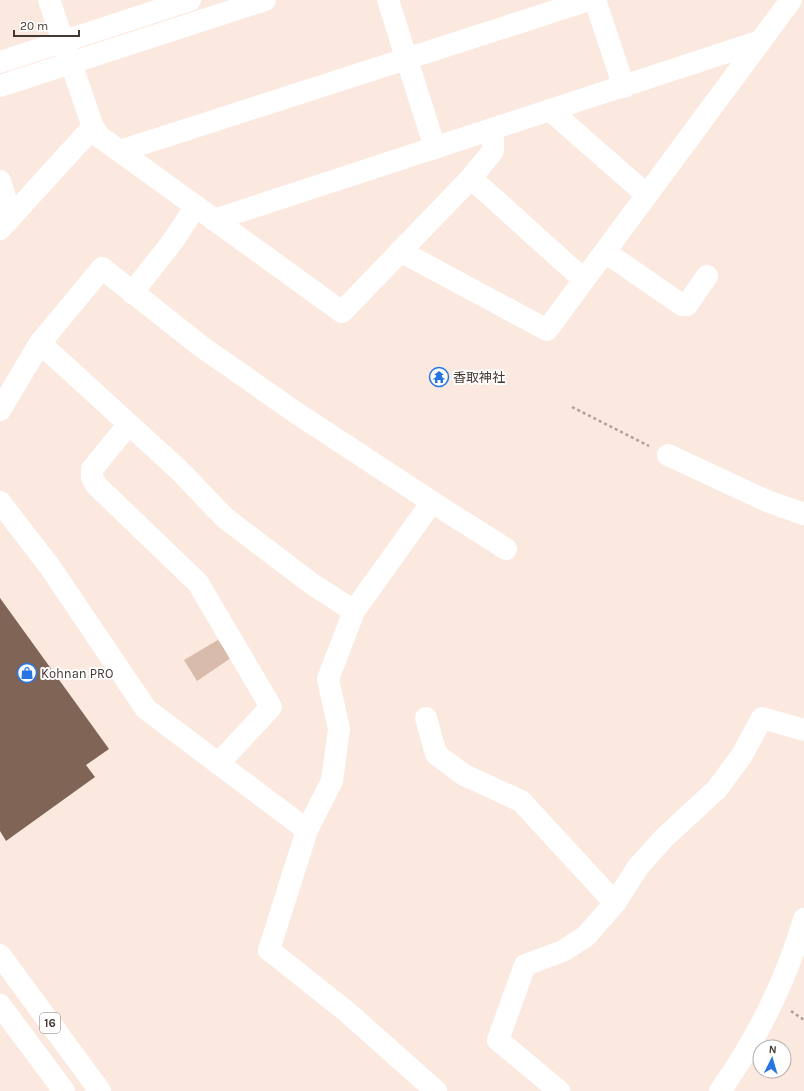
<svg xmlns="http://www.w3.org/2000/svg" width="804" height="1091" font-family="Karla,'Noto Sans JP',sans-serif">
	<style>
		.green { fill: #d9bbac }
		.building { fill: #806557 }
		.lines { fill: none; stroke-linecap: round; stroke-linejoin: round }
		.path { stroke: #b0a097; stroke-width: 2.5; stroke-dasharray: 3 3; stroke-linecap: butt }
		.minor { stroke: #fff; stroke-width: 22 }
		.highway { stroke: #fff; stroke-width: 22 }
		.labels { text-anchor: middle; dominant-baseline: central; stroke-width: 4; stroke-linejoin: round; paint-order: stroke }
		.shield { fill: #fff; stroke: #7c746f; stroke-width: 1 }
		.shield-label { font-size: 12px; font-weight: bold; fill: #443831 }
		.poi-label { font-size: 13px; fill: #443831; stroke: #fff; text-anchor: start }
	</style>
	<rect width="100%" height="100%" fill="#fbe8de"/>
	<path class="green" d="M 218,640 L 231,658 L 197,681 L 184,660 Z"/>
	<path class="building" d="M 0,598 L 109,749 L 86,765 L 95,777 L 6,841 L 0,831 Z"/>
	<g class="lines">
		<g class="path">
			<path d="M 572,407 L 649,446"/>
			<path d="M 791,1011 L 804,1020"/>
		</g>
		<g class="minor">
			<path d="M 49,0 L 93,127 L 100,137 L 342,312 L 471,178 L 493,151 L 493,130"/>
			<path d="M 388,0 L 435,148"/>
			<path d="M 595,0 L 624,87"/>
			<path d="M 0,62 L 190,0"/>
			<path d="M 0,86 L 265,0"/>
			<path d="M 551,111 L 647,195"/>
			<path d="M 120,151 L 589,0"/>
			<path d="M 471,178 L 584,280"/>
			<path d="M 0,181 L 11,216"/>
			<path d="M 214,220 L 761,41"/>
			<path d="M 0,229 L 93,127"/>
			<path d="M 400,251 L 547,330 L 791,0"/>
			<path d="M 605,252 L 682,305 L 687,305 L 707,276"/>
			<path d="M 132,293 L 173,241 L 196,206"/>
			<path d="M 0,410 L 40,343"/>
			<path d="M 128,425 L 92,469 L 92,477 L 96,485 L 198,583 L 271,707 L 218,764"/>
			<path d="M 668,455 L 767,501 L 804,514"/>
			<path d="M 0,502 L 50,567 L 146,709 L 307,830"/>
			<path d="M 432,502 L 506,549"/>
			<path d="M 354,611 L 312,584 L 225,518 L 179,470 L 40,343 L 102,268 L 202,347 L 298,414 L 432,502 L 354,611 L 328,679 L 339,729 L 332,781 L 307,830 L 269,950 L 346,1011 L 436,1091"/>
			<path d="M 426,718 L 436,754 L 464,775 L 521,801 L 615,903"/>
			<path d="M 559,1091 L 498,1040 L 525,965 L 563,951 L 586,936 L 615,903 L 638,867 L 664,838 L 717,789 L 742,755 L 762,718 L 804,730"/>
			<path d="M 720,1091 C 757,1039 786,980 804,919"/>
		</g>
		<g class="highway">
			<path d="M 0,955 L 100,1091"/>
			<path d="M 0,1005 L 64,1091"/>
		</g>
	</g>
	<defs>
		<symbol id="temple-ring" viewBox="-11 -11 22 22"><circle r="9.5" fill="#fff" stroke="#2775e0" stroke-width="1.5"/><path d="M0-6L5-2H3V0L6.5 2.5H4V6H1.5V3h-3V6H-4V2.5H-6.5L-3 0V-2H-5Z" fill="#2775e0"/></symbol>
		<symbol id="shop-ring" viewBox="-11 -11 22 22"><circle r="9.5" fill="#fff" stroke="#2775e0" stroke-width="1.5"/><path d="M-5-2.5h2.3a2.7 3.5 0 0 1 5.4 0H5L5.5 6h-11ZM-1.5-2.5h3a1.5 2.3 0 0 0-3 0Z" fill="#2775e0"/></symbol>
	</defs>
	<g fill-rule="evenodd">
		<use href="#temple-ring" x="428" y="366" width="22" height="22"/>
		<use href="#shop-ring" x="16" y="662" width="22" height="22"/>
	</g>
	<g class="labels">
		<rect class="shield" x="40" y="1013" width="20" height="20" rx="3"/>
		<g class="shield-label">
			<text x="50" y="1023">16</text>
		</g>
		<g class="poi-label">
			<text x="453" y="377">香取神社</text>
			<text x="41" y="673">Kohnan PRO</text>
		</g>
	</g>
	<g transform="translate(772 1059) rotate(5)"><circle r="19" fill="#ffffff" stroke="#b4afad"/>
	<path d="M0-3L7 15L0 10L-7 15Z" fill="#2775e0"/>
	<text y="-6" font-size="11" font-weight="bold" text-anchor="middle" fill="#443831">N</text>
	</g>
	<path d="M14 30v6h65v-6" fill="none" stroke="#443831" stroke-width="2"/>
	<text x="20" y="30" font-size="12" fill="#443831" stroke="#ffffff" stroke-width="3" paint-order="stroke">20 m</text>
</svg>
